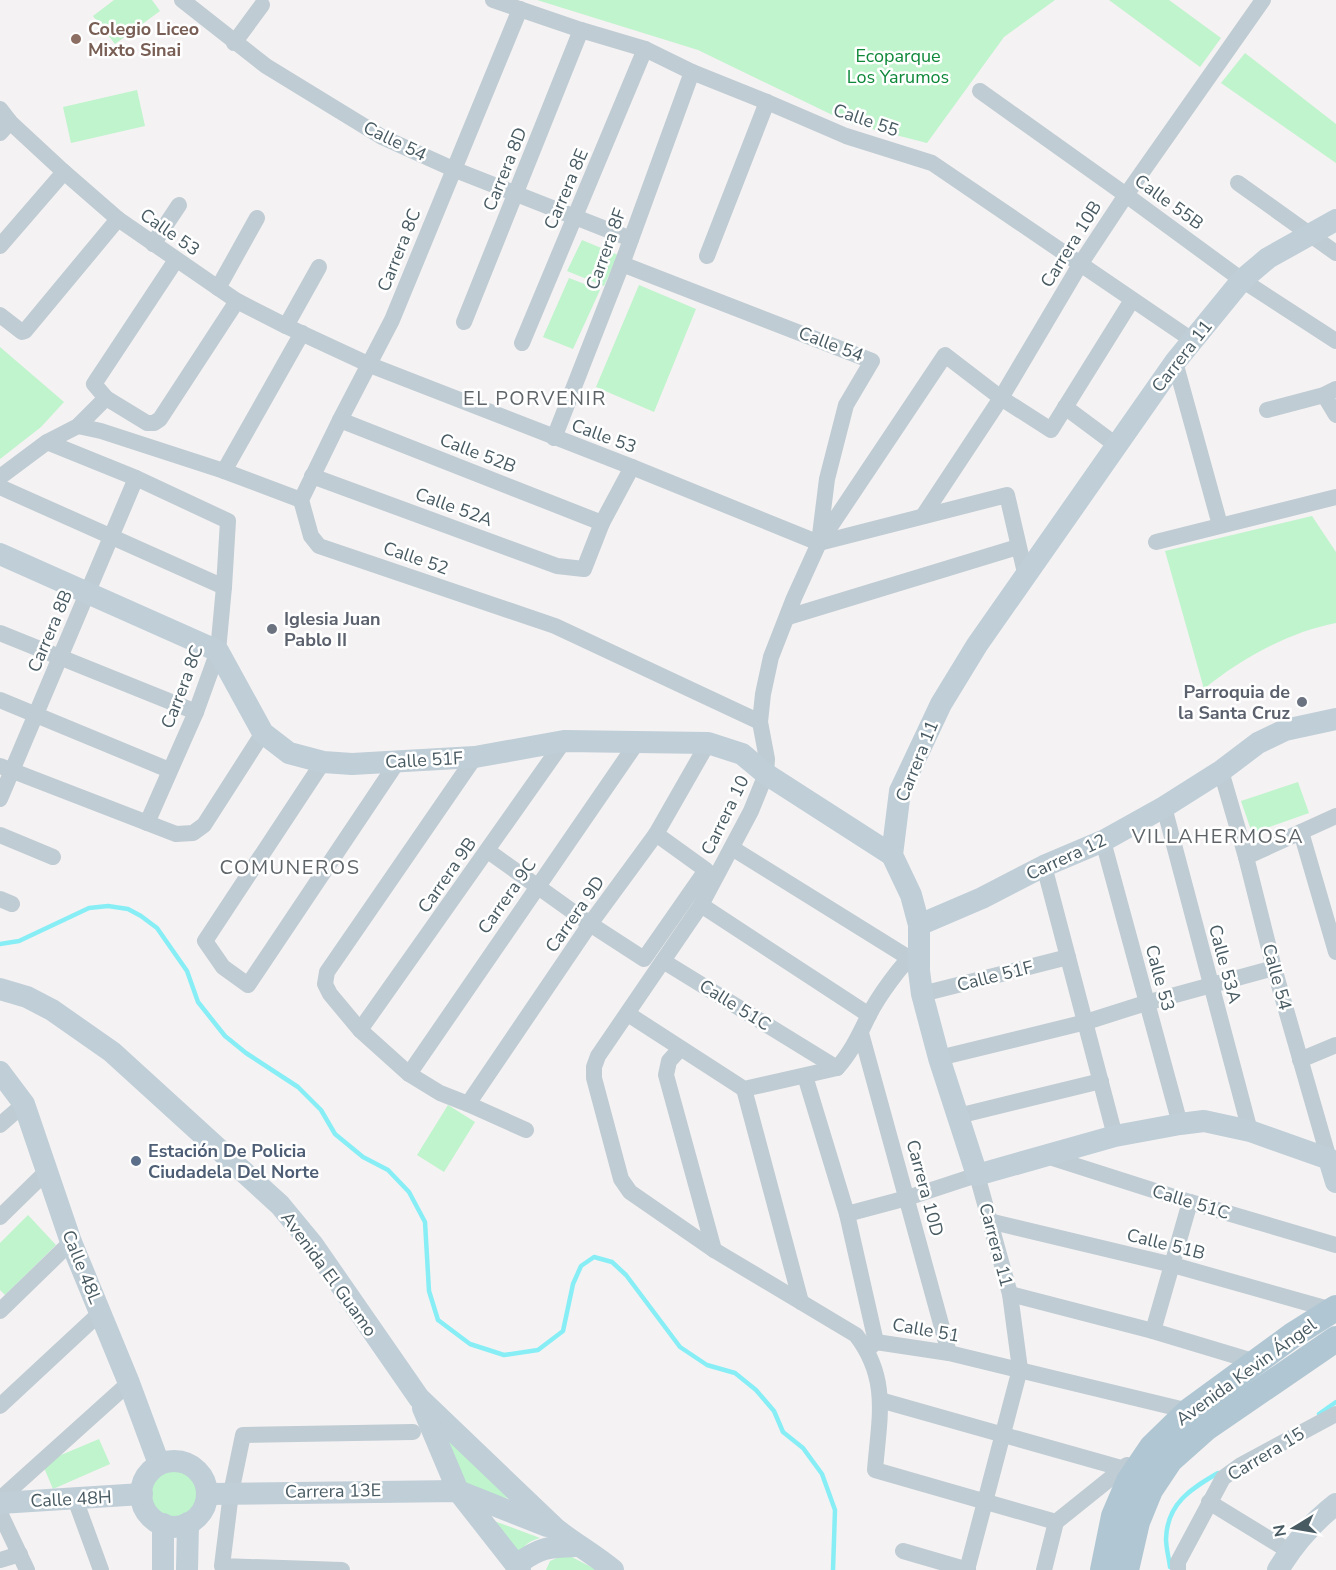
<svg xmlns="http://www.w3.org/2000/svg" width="1336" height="1570" font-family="'Nunito Sans',sans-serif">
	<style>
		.green { fill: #bff4cc }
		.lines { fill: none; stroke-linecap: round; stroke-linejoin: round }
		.stream { stroke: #88eef5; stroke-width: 4.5 }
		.street { stroke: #bfccd3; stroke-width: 16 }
		.secondary { stroke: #bfced7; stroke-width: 22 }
		.primary { stroke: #b0c7d3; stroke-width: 26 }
		.education-dot { fill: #8d6e63; stroke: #fff; stroke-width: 2 }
		.worship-dot { fill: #6b7280; stroke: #fff; stroke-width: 2 }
		.service-dot { fill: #5c6f8a; stroke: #fff; stroke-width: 2 }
		.labels { text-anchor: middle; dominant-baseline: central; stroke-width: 5; stroke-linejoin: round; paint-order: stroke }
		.education-label { font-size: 18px; font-weight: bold; fill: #785e54; stroke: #fff; text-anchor: start }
		.park-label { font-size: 18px; fill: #0f883a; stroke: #fff }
		.street-label { font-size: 18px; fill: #485a62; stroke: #fff }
		.worship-label { font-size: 18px; font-weight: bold; fill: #5b616d; stroke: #fff; text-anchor: start }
		.service-label { font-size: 18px; font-weight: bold; fill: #4e5e75; stroke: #fff; text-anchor: start }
		.neighbourhood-label { font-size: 20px; letter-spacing: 1.5px; fill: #5e6468; stroke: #fff }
	</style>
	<rect width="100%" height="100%" fill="#f5f2f3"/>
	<g class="green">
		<path d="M 114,0 L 152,0 L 160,11 L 115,44 L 93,16 Z"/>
		<path d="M 537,0 L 1055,0 L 1004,37 L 927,143 L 849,123 L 698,50 Z"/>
		<path d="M 1109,0 L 1169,0 L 1221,38 L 1200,67 Z"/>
		<path d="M 1245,53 L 1336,124 L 1336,163 L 1221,83 Z"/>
		<path d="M 137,90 L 145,126 L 71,143 L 63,107 Z"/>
		<path d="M 582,240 L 618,255 L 604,286 L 567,271 Z"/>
		<path d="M 569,278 L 600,290 L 573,349 L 543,337 Z"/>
		<path d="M 639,285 L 696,309 L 654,412 L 596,387 Z"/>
		<path d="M 0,347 L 64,402 L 41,427 L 0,459 Z"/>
		<path d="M 1312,516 L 1336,552 L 1336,623 C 1289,632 1240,659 1204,689 L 1165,551 Z"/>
		<path d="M 1298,782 L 1309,813 L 1252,833 L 1241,801 Z"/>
		<path d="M 448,1105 L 475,1122 L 444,1172 L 417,1155 Z"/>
		<path d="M 28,1215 L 56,1245 L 5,1295 L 0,1290 L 0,1243 Z"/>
		<path d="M 440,1432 L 518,1501 L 469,1488 Z"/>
		<path d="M 99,1439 L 110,1464 L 53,1489 L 42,1463 Z"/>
		<circle cx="176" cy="1496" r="26"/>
		<path d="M 489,1519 L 540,1538 C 527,1542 523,1545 519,1559 Z"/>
		<path d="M 566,1554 L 597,1570 L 546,1570 L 550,1561 Z"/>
	</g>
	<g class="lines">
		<g class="stream">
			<path d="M 0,944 L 19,941 L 89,908 L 108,906 L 128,909 L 141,916 L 157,928 L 187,971 L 198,1002 L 225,1036 L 246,1053 L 298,1087 L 321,1110 L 335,1134 L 363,1157 L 388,1170 L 409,1192 L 425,1222 L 429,1291 L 438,1320 L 470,1344 L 504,1355 L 538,1350 L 563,1331 L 573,1284 L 581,1266 L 594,1257 L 612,1262 L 626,1275 L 680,1347 L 707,1365 L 735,1373 L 756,1390 L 774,1411 L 783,1432 L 803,1448 L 822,1474 L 835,1510 L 833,1570"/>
			<path d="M 1319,1414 L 1336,1402"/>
			<path d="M 1170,1567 C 1169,1558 1166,1548 1166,1539 C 1167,1503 1191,1489 1218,1473"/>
		</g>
		<g class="street">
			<path d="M 182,0 L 266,66 L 382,137 L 453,169 L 631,239"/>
			<path d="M 493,0 L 581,30 L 645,49 L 692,72 L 767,102 L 846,136 L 932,163 L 1192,340"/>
			<path d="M 234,43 L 262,5"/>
			<path d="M 980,91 L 1126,195 L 1242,280 L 1336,341"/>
			<path d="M 0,109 L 10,122 L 64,172 L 118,219 L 237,301 L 286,326 L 370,365 L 632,467 L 819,543 L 1007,495 L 1026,577"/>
			<path d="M 0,133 L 10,122"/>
			<path d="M 1238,183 L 1336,253"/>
			<path d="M 153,244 L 179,205"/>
			<path d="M 0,246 L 64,172"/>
			<path d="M 707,256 L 767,102"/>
			<path d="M 176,260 L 94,384 L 106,398 L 147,423 L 154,423 L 160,419 L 237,301"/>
			<path d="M 622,264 L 872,361 L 846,405 L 827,479 L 819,543 L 794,598 L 771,657 L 763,694 L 760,722 L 767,759 L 766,774 L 751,811 L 701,905 L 598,1056 L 594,1067 L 594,1078 L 621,1179 L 630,1192 L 714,1250 L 856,1335 C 890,1379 879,1419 875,1470 L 1056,1522"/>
			<path d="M 218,288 L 257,218"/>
			<path d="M 0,315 L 22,332 L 25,331 L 118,219"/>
			<path d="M 464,322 L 581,30"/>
			<path d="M 286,326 L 319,267"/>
			<path d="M 522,343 L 645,49"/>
			<path d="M 1175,362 L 1220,525"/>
			<path d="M 1324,395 L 1336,415"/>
			<path d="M 1065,407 L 1116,445"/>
			<path d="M 1267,410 L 1324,395 L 1336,389"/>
			<path d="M 340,420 L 602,523"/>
			<path d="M 78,426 L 101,431 L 224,471 L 301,500"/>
			<path d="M 554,438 L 622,264 L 692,72"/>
			<path d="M 47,442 L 136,478 L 228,521 L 224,587 L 218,651 L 196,712 L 147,823"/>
			<path d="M 224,471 L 302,333"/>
			<path d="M 312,476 L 557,566 L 584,569 L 602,523 L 632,467"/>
			<path d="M 0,477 L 47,442 L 78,426 L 106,398"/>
			<path d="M 0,487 L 224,587"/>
			<path d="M 301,500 L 340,420 L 392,320 L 520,9"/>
			<path d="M 301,500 L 311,536 L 319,546 L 555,626 L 760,722"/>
			<path d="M 923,516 L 1001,398 L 1081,263 L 1126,195 L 1263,0"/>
			<path d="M 822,539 L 945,355 L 1001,398 L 1051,430 L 1132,300"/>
			<path d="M 1156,542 L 1336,497"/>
			<path d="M 788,617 L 1018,547"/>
			<path d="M 0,633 L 196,712"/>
			<path d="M 0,700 L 169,770"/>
			<path d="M 475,757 L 327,972 L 325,984 L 330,994 L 360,1030 L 409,1074 L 440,1093 L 468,1104 L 526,1130"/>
			<path d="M 323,762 L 205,941 L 223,967 L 248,985 L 398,761"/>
			<path d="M 0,766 L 176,834 L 193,833 L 204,825 L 263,733"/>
			<path d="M 1221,771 L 1246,857 L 1274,968 L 1329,1159"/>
			<path d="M 0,799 L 136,478"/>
			<path d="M 1164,807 L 1250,1131"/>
			<path d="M 1301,832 L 1336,952"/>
			<path d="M 0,835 L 53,857"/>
			<path d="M 1103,841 L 1180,1124"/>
			<path d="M 732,848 L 909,958"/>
			<path d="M 488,851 L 590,924 L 644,959 L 706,870 L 656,834"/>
			<path d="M 1246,857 L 1336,816"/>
			<path d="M 1044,866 L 1115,1136"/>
			<path d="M 0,899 L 12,904"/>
			<path d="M 701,905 L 869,1015"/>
			<path d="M 663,961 L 837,1068"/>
			<path d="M 922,994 L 1068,957"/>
			<path d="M 628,1014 L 744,1089 L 837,1068 C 851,1053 859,1035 868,1017 C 877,998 902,963 918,950"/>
			<path d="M 360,1030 L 564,741"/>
			<path d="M 861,1033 L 949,1353"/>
			<path d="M 680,1049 L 669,1061 L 666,1075 L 714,1250"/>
			<path d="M 939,1058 L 1086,1022 L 1146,1003 L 1274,968"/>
			<path d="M 1300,1060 L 1336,1045"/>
			<path d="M 409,1074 L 638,741"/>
			<path d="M 805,1076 L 847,1214 L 876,1342"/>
			<path d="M 744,1089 L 801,1302"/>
			<path d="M 468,1104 L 590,924 L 656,834 L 708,743"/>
			<path d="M 958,1116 L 1101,1081"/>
			<path d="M 0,1125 L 24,1104"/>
			<path d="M 1046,1156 L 1190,1202 L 1336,1245"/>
			<path d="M 847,1214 L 907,1198 L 977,1175 L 1010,1294 L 1020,1369 L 967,1570"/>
			<path d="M 0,1217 L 46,1172"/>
			<path d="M 989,1221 L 1173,1265 L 1332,1310"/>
			<path d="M 1010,1294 L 1153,1331 L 1256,1362"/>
			<path d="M 0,1311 L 71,1242"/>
			<path d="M 1153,1331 L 1190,1202"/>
			<path d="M 867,1350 L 876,1342 L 949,1353 L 1189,1411"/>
			<path d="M 880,1400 L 1121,1468"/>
			<path d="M 0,1406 L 100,1313"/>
			<path d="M 0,1499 L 129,1383"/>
			<path d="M 75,1499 L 101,1570"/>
			<path d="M 1209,1502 L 1289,1551"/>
			<path d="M 0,1513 L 27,1570"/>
			<path d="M 903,1551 L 968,1570"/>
			<path d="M 0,1560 L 20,1554"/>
			<path d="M 342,1570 L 222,1566 L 231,1493 L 243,1435 L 413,1432"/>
			<path d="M 1044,1570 L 1056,1522 L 1127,1465"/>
			<path d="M 1178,1570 L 1178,1562 L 1223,1478 L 1241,1465 L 1336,1414"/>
		</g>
		<g class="secondary">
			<path d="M 1336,220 L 1268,258 L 1242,280 L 1175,362 L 977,645 L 941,704 L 900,791 L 892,855 L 911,895 L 919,925 L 919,971 L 922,994 L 939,1058 L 977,1175 L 1115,1136 L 1180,1124 L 1204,1121 L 1250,1131 L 1329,1159 L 1336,1182"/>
			<path d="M 0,554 L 218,651 L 263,733 L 289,753 L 323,762 L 352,764 L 475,757 L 564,741 L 708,743 L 742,754 L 766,774 L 892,855"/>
			<path d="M 919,925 L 982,898 L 1044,866 L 1103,841 L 1164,807 L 1221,771 L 1258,743 L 1285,730 L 1336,719"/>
			<path d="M 0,989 L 27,997 L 52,1010 L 112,1052 L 280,1205 L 313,1245 L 419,1398 L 556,1529 C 575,1544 595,1555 613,1570"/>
			<path d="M 0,1072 L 24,1104 L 71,1242 L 129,1383 L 159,1464"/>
			<path d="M 423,1408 L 458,1491 L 520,1570"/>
			<circle cx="174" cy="1494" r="33"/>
			<path d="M 207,1494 L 458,1491 L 547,1526"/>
			<path d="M 0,1503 L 142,1494"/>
			<path d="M 163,1524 L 163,1570"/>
			<path d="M 516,1565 C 540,1547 548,1547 577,1546"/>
			<path d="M 187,1570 L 188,1523"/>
			<path d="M 1278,1570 C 1293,1545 1313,1522 1336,1504"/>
		</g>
		<g class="primary">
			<path d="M 1103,1570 L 1114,1516 L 1129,1481 L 1152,1447 L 1189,1411 L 1293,1335 L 1336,1308"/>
			<path d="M 1126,1570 L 1137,1522 L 1150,1490 L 1170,1460 L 1206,1428 L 1336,1339"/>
		</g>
	</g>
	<circle class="education-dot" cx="76" cy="39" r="6"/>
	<g class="worship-dot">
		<circle cx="272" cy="629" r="6"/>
		<circle cx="1302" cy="702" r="6"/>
	</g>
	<circle class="service-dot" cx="136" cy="1161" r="6"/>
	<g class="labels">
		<g class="education-label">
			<text x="88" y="29">Colegio Liceo<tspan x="88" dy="21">Mixto Sinai</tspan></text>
		</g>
		<g class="park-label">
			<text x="898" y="56">Ecoparque<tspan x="898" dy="21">Los Yarumos</tspan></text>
		</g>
		<g class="street-label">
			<text transform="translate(866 120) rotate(19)">Calle 55</text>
			<text transform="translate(395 141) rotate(26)">Calle 54</text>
			<text transform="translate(505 169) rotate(-68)">Carrera 8D</text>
			<text transform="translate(566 189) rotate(-67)">Carrera 8E</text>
			<text transform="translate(1169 202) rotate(36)">Calle 55B</text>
			<text transform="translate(170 232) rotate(35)">Calle 53</text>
			<text transform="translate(1071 244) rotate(-58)">Carrera 10B</text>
			<text transform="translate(606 249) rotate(-70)">Carrera 8F</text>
			<text transform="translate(399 250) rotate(-68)">Carrera 8C</text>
			<text transform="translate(831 344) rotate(21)">Calle 54</text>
			<text transform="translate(1182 356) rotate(-52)">Carrera 11</text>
			<text transform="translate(604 436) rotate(20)">Calle 53</text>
			<text transform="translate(478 453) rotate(21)">Calle 52B</text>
			<text transform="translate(454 507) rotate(20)">Calle 52A</text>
			<text transform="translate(416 558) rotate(19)">Calle 52</text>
			<text transform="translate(50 631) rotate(-67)">Carrera 8B</text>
			<text transform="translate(182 687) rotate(-69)">Carrera 8C</text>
			<text transform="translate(424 760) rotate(-3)">Calle 51F</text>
			<text transform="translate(917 761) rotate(-68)">Carrera 11</text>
			<text transform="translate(725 815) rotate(-64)">Carrera 10</text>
			<text transform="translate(1066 857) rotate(-25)">Carrera 12</text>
			<text transform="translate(447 875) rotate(-55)">Carrera 9B</text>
			<text transform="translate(507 896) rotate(-55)">Carrera 9C</text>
			<text transform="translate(575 914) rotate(-55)">Carrera 9D</text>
			<text transform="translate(1225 964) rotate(75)">Calle 53A</text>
			<text transform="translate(995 976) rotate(-14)">Calle 51F</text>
			<text transform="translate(1277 977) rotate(75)">Calle 54</text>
			<text transform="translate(1160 978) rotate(75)">Calle 53</text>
			<text transform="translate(735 1005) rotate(32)">Calle 51C</text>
			<text transform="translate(925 1188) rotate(75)">Carrera 10D</text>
			<text transform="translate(1191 1202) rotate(17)">Calle 51C</text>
			<text transform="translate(1166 1244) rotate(14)">Calle 51B</text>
			<text transform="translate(996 1245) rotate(75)">Carrera 11</text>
			<text transform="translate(82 1267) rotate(68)">Calle 48L</text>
			<text transform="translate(329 1274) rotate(54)">Avenida El Guamo</text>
			<text transform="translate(926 1330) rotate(10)">Calle 51</text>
			<text transform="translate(1246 1372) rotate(-36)">Avenida Kevin Ángel</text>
			<text transform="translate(1266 1454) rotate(-31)">Carrera 15</text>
			<text transform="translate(333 1491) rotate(-1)">Carrera 13E</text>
			<text transform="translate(71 1499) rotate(-3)">Calle 48H</text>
		</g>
		<g class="worship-label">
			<text x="284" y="619">Iglesia Juan<tspan x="284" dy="21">Pablo II</tspan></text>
			<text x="1290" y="692" text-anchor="end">Parroquia de<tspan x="1290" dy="21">la Santa Cruz</tspan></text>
		</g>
		<g class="service-label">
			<text x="148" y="1151">Estación De Policia<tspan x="148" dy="21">Ciudadela Del Norte</tspan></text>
		</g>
		<g class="neighbourhood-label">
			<text x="535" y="398">EL PORVENIR</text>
			<text x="1218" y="836">VILLAHERMOSA</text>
			<text x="290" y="867">COMUNEROS</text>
		</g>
	</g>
	<g transform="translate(1294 1528) rotate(259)" stroke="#ffffff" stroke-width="4.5" paint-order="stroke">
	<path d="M0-4.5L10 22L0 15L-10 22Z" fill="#485a62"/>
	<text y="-9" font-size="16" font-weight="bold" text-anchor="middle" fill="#485a62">N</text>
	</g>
</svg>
